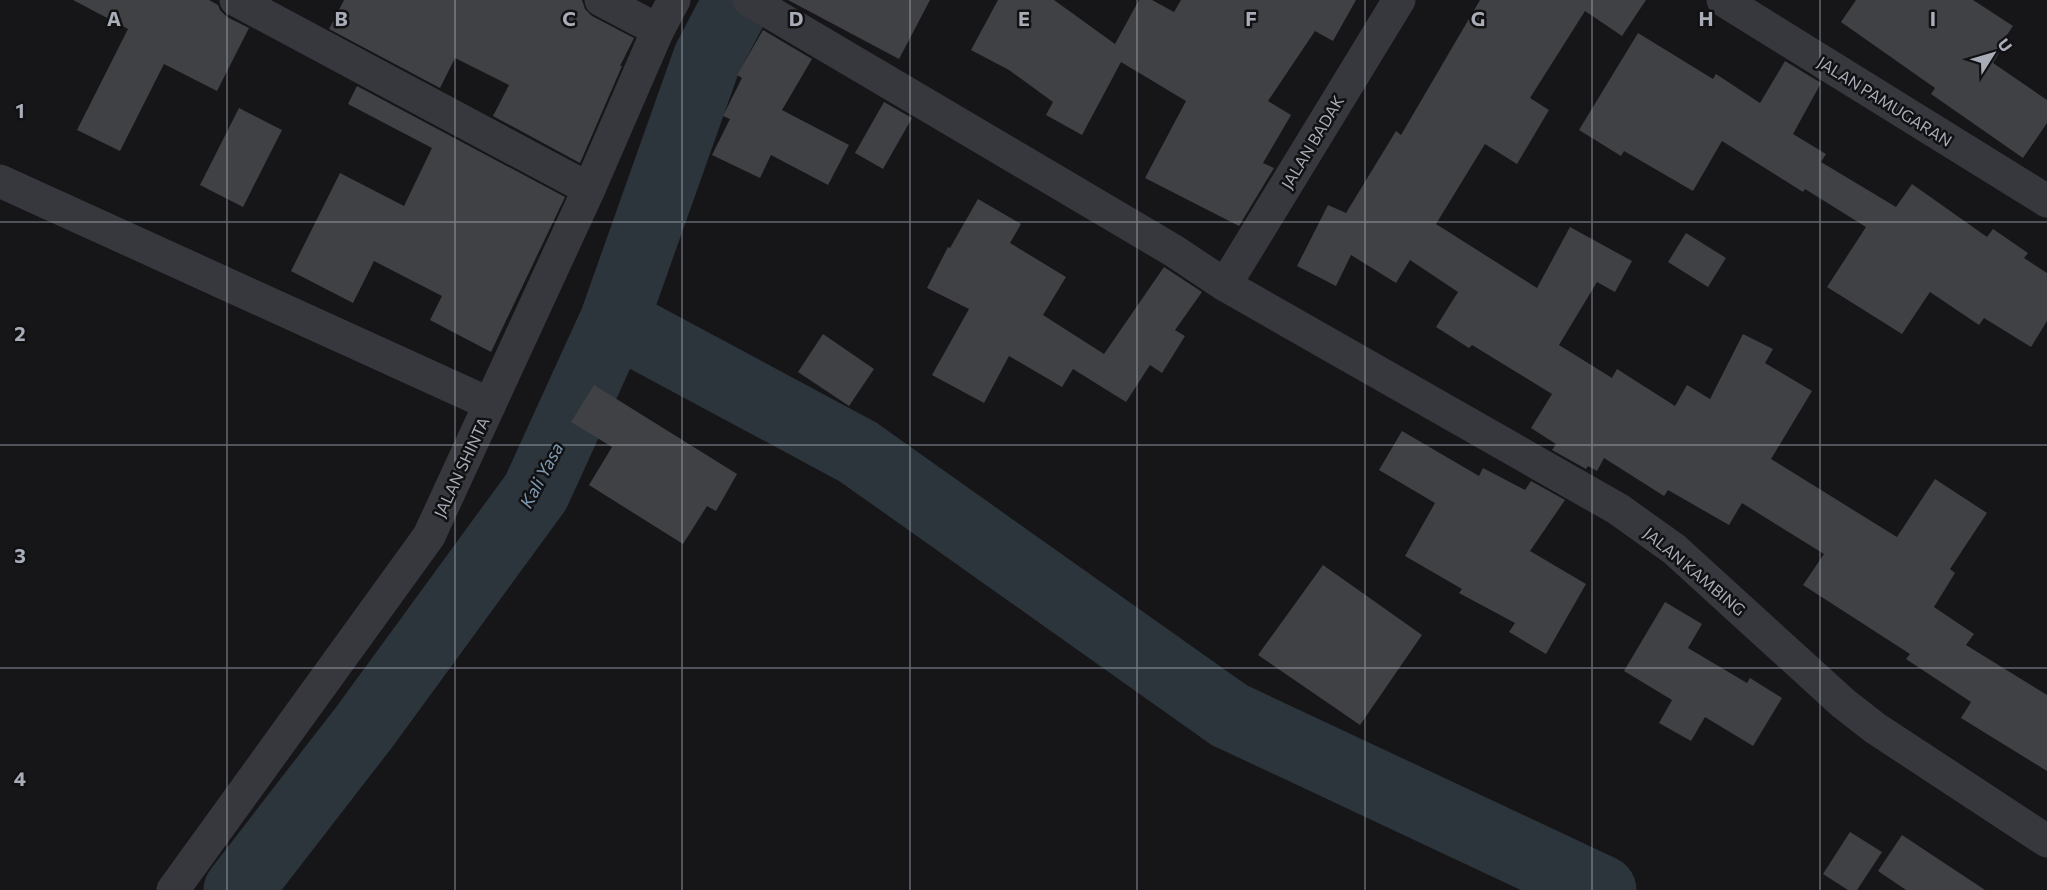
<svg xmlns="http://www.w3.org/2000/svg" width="2047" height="890" font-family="Commissioner,sans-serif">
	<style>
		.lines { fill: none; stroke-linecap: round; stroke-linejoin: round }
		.river { stroke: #2c353c; stroke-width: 69 }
		.building { fill: #404145 }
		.minor { stroke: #37383d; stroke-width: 33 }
		.grid { fill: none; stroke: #a8adb8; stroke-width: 1.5; stroke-opacity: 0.55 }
		.labels { text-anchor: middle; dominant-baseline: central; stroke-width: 5; stroke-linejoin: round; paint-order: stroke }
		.street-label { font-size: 16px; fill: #a8adb8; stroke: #111113 }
		.water-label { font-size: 18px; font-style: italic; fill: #7f9bb3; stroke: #111113 }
		.grid-label { font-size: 20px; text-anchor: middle; font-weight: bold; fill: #a8adb8; stroke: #111113; stroke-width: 5; stroke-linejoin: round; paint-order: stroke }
	</style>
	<rect width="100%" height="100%" fill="#161618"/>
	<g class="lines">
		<g class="river">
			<path d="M 614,321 L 858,452 L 1229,715 L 1602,890"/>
			<path d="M 238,890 L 365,726 L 536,492 L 614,321 L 707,59 L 738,0"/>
		</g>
	</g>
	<g class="building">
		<path d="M 73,0 L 209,0 L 218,5 L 220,10 L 227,17 L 249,28 L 217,91 L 164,64 L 120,151 L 77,130 L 128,29 Z"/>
		<path d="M 344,0 L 582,0 L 585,9 L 592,16 L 634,38 L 620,66 L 622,66 L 580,163 L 493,116 L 509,85 L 455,58 L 440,88 L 329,29 Z"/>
		<path d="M 788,0 L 930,0 L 899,59 Z"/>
		<path d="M 998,0 L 1054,0 L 1115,44 L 1139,0 L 1152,0 L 1174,12 L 1181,0 L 1356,0 L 1333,41 L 1315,31 L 1268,101 L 1291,115 L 1263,163 L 1274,168 L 1239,226 L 1145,178 L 1186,101 L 1121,62 L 1082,135 L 1046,115 L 1053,102 L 1009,70 L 971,50 Z"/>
		<path d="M 1480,0 L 1646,0 L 1622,36 L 1585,11 L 1530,98 L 1549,110 L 1517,164 L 1485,144 L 1436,224 L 1537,288 L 1570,227 L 1632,261 L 1615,292 L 1597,282 L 1559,345 L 1612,378 L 1617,369 L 1675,406 L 1687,385 L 1710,399 L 1743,334 L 1773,349 L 1765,363 L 1812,391 L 1771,459 L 1892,534 L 1897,537 L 1935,479 L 1987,513 L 1950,569 L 1955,573 L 1934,607 L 1974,634 L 1966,645 L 2047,695 L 2047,771 L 1961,718 L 1971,702 L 1906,659 L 1910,654 L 1803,585 L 1824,554 L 1742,503 L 1729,525 L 1668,490 L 1664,496 L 1604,458 L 1597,471 L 1588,466 L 1586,469 L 1552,450 L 1556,444 L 1531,428 L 1552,394 L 1472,345 L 1469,348 L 1436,327 L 1458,292 L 1410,260 L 1396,283 L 1351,255 L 1336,286 L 1297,266 L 1328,205 L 1346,213 L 1396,131 L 1401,135 Z"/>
		<path d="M 1856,0 L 1973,0 L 2013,26 L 1996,51 L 1999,53 L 1993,63 L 2047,100 L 2047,123 L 2023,158 L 1931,94 L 1935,88 L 1841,22 Z"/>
		<path d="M 763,30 L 812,59 L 782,110 L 849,145 L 828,185 L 771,155 L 760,178 L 712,155 L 730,119 L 723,116 L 742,78 L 737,75 Z"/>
		<path d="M 1638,33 L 1713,79 L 1716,74 L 1760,103 L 1785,61 L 1821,83 L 1793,134 L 1826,154 L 1821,162 L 1896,207 L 1912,184 L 1987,237 L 1993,229 L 2028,253 L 2024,258 L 2047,273 L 2047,321 L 2031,347 L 1984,318 L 1979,325 L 1930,292 L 1902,334 L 1827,287 L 1866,227 L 1805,189 L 1803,192 L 1722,141 L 1693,191 L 1624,151 L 1621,156 L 1579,130 Z"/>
		<path d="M 357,86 L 565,197 L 491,352 L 430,320 L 442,296 L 374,261 L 353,303 L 291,271 L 340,173 L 404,206 L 432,148 L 348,104 Z"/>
		<path d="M 884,102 L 912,118 L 883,169 L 855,153 Z"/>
		<path d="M 239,108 L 282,130 L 243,207 L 200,185 Z"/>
		<path d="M 978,199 L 1021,224 L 1010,243 L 1066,277 L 1043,315 L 1104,354 L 1164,267 L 1202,292 L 1175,330 L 1185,336 L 1162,373 L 1150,365 L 1126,402 L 1073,369 L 1062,387 L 1009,356 L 984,403 L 932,375 L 969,309 L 927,288 L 948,247 L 950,248 Z"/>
		<path d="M 1686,233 L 1726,258 L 1708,287 L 1668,262 Z"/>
		<path d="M 823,334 L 874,369 L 849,406 L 798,372 Z"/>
		<path d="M 594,385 L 737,474 L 716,511 L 707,506 L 683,544 L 589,485 L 612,447 L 571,422 Z"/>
		<path d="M 1402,431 L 1479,476 L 1483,468 L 1525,490 L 1531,481 L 1565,500 L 1530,551 L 1586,584 L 1546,654 L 1509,632 L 1515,623 L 1459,593 L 1462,589 L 1405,556 L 1435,503 L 1379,470 Z"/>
		<path d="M 1323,565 L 1422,635 L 1360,725 L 1258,655 Z"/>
		<path d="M 1665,602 L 1702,624 L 1688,648 L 1747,683 L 1750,678 L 1782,698 L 1753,746 L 1705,717 L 1691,741 L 1659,723 L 1672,700 L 1624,671 Z"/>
		<path d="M 1850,832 L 1882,852 L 1857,890 L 1848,890 L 1823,874 Z"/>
		<path d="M 1902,835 L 1985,890 L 1906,890 L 1878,871 Z"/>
	</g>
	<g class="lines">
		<g class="minor">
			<path d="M 236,0 L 589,189"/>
			<path d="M 601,0 L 658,30"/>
			<path d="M 749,0 L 1174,251 L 1225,285 L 1618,509 L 1674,549 L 1843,703 L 1875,728 L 2047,841"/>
			<path d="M 1723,0 L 2047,201"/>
			<path d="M 0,181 L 490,404"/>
			<path d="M 1225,285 L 1399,0"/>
			<path d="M 173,890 L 429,536 L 589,189 L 658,30 L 674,0"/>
		</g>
	</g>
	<path class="grid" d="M 227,0 L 227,890M 455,0 L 455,890M 682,0 L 682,890M 910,0 L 910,890M 1137,0 L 1137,890M 1365,0 L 1365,890M 1592,0 L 1592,890M 1820,0 L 1820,890M 0,222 L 2047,222M 0,445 L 2047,445M 0,668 L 2047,668"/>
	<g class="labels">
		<g class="street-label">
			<text transform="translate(1885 101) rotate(32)">JALAN PAMUGARAN</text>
			<text transform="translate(1312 142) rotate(-59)">JALAN BADAK</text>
			<text transform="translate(461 467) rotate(-65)">JALAN SHINTA</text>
			<text transform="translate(1695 571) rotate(40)">JALAN KAMBING</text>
		</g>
		<g class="water-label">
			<text transform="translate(541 475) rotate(-62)">Kali Yasa</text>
		</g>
	</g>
	<g class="grid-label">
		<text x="114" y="26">A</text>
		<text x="341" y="26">B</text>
		<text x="569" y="26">C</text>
		<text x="796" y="26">D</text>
		<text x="1024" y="26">E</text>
		<text x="1251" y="26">F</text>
		<text x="1478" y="26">G</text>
		<text x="1706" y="26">H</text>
		<text x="1933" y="26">I</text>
		<text x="20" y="118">1</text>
		<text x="20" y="341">2</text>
		<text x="20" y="563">3</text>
		<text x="20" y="786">4</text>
	</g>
	<g transform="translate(1993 54) rotate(53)" stroke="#111113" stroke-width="4.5" paint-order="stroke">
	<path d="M0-4.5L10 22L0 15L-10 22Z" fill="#a8adb8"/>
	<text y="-9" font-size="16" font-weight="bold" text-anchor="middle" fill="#a8adb8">U</text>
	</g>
</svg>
